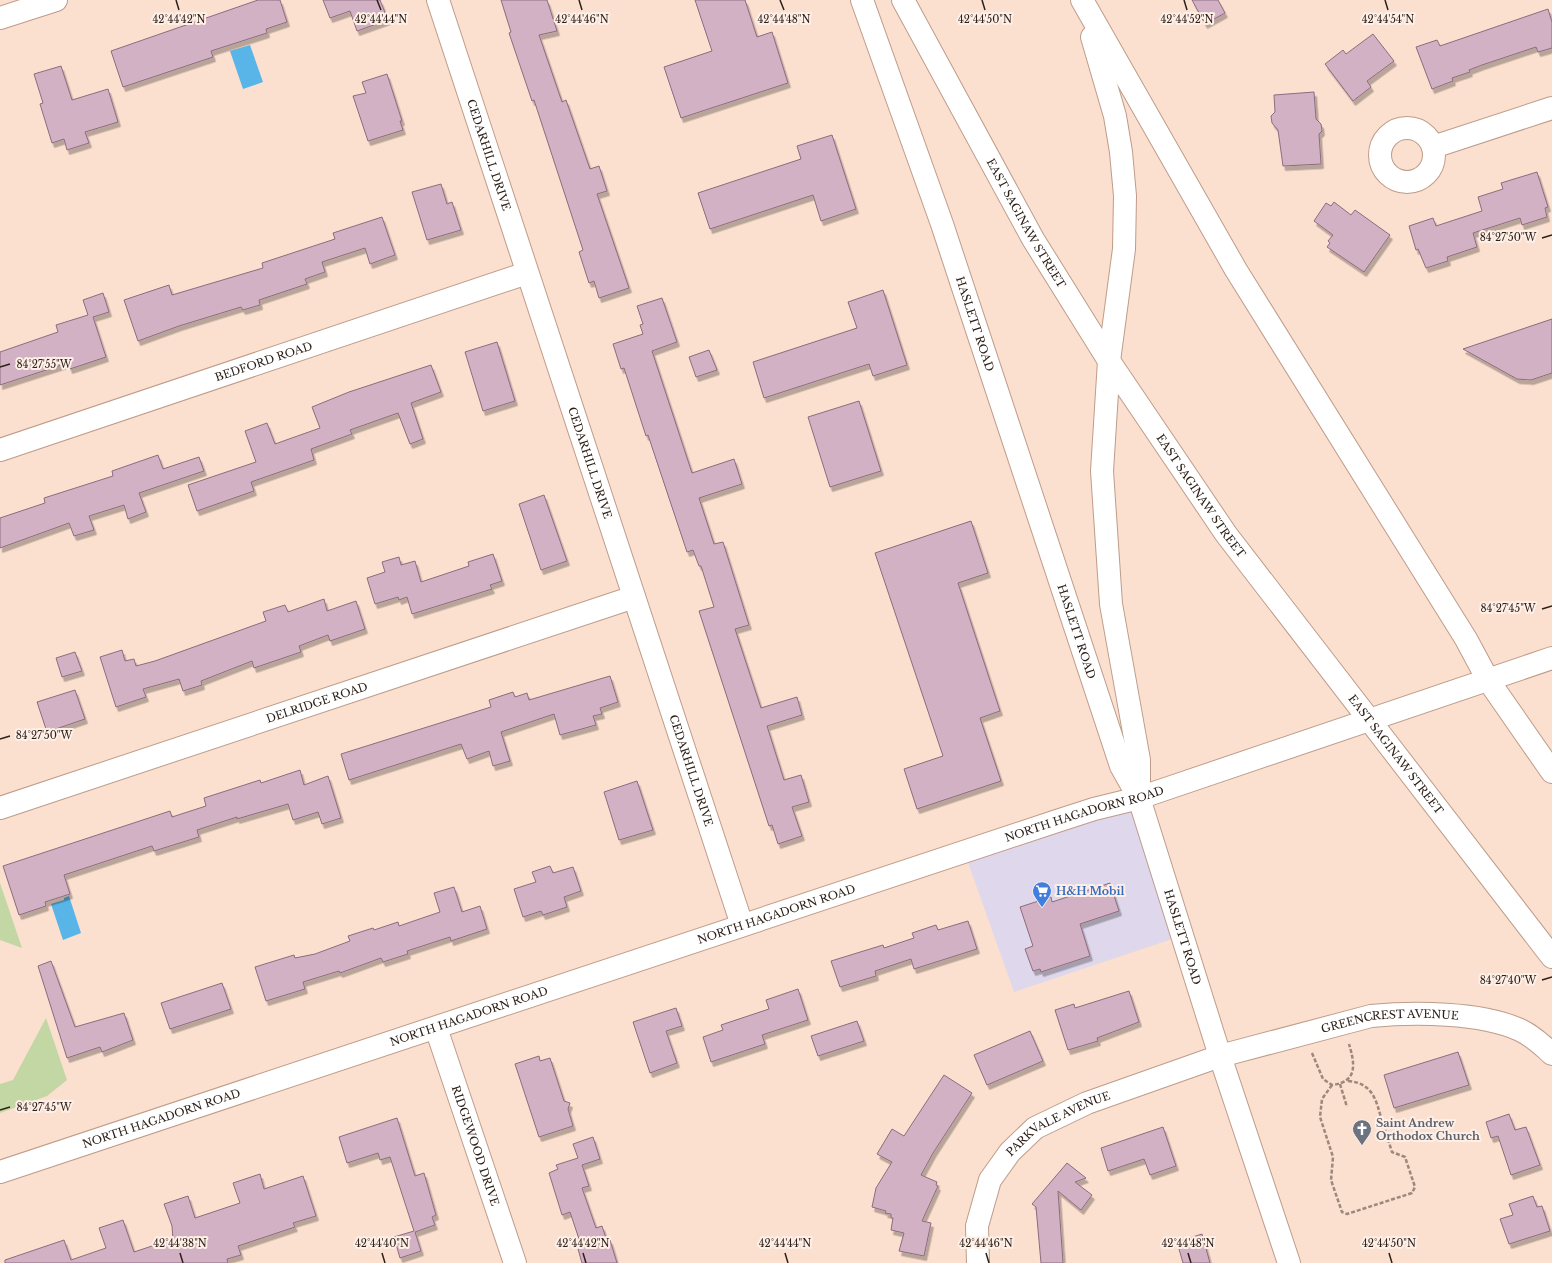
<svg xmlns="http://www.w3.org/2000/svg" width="1552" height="1263" font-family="'Libre Baskerville',serif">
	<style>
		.commercial { fill: #dfd7ec }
		.green { fill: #c3d7a4 }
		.water { fill: #59b4e8 }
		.building { fill: #d3b1c4; stroke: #8c6c7e; filter: url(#shadow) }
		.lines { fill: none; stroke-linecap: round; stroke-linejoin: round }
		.street-casing { stroke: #be9c8a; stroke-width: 24 }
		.secondary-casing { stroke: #be9c8a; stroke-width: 24 }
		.primary-casing { stroke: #be9c8a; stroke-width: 24 }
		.path { stroke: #9d887c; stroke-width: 2.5; stroke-dasharray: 4 2; stroke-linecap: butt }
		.street { stroke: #fff; stroke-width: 22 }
		.secondary { stroke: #fff; stroke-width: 22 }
		.primary { stroke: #fff; stroke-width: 22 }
		.ticks { fill: none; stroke: #2c2019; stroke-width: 1.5 }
		.labels { text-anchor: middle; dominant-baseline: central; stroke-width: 4; stroke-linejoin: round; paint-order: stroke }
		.street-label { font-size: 11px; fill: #2c2019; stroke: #feefe7 }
		.shop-label { font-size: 11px; font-weight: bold; fill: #366cbe; stroke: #feefe7; text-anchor: start }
		.worship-label { font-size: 11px; font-weight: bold; fill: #5b616d; stroke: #feefe7; text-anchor: start }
		.ticks-label { font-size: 10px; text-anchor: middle; fill: #2c2019; stroke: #feefe7; stroke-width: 4; stroke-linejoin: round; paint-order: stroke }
	</style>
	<defs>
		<filter id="shadow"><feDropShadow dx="2.5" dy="4.5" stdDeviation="0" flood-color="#0004"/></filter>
	</defs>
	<rect width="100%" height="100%" fill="#fbdfcf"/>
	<path class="commercial" d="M 1129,803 L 1175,938 L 1014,992 L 966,857 Z"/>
	<g class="green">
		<path d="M 0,883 L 22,948 L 0,940 Z"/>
		<path d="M 46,1018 L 67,1080 L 47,1096 L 0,1113 L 0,1084 L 13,1080 Z"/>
	</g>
	<g class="water">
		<path d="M 250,45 L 263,82 L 243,89 L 230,51 Z"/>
		<path d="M 69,896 L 81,933 L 63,940 L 51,904 L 64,900 L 64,898 Z"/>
	</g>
	<g class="building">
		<path d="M 258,0 L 280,0 L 287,22 L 266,29 L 267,33 L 211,51 L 213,57 L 123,87 L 111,51 Z"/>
		<path d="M 323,0 L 380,0 L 388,20 L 357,31 L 350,11 L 330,18 Z"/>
		<path d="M 501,0 L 547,0 L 557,31 L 539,35 L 562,102 L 566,100 L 590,169 L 599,166 L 607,191 L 597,194 L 629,288 L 599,298 L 594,281 L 589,283 L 579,252 L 583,250 L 534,100 L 532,101 L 509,33 L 511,32 Z"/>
		<path d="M 695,0 L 745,0 L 757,37 L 772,32 L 788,83 L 681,118 L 664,67 L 712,51 Z"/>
		<path d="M 1192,0 L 1218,0 L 1225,13 L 1205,24 Z"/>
		<path d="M 1548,9 L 1552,22 L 1552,48 L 1538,52 L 1536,47 L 1482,65 L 1469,70 L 1470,72 L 1452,78 L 1453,81 L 1432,89 L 1416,47 L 1437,40 L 1440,46 Z"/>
		<path d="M 1373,34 L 1394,61 L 1367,81 L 1371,87 L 1353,101 L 1325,64 L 1343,50 L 1346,54 Z"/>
		<path d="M 61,66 L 72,100 L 108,89 L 118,122 L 85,132 L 89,143 L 67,150 L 64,139 L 52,143 L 40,104 L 43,103 L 34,74 Z"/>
		<path d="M 387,74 L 402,121 L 400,121 L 403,130 L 368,141 L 353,96 L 366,93 L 362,82 Z"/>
		<path d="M 1314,92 L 1316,119 L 1321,124 L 1322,131 L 1319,134 L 1321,164 L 1283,166 L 1278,130 L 1272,123 L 1271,116 L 1275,112 L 1274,95 Z"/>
		<path d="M 832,135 L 856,209 L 821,221 L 813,195 L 710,229 L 698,193 L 801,159 L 797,146 Z"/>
		<path d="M 1537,172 L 1548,207 L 1545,208 L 1547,217 L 1522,225 L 1520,218 L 1473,233 L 1477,247 L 1447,257 L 1448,261 L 1426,268 L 1418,249 L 1416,250 L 1409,226 L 1433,218 L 1436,226 L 1482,211 L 1478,197 L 1503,189 L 1501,183 Z"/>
		<path d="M 441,184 L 447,204 L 452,202 L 461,230 L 427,240 L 412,192 Z"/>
		<path d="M 1334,202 L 1351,215 L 1355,210 L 1390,235 L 1364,272 L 1327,247 L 1330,243 L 1328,241 L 1333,235 L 1314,221 L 1326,203 L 1331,206 Z"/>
		<path d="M 382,217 L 395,255 L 370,264 L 365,248 L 322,262 L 325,272 L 305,279 L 307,284 L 259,300 L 260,305 L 243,310 L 241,307 L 179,326 L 138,341 L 124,300 L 169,285 L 172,295 L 263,268 L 262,263 L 335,239 L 333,233 Z"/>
		<path d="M 883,290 L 907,365 L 873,376 L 869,364 L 764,398 L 753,362 L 857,328 L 848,302 Z"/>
		<path d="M 103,293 L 109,312 L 93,317 L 106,357 L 70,369 L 68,363 L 0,385 L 0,352 L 58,332 L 56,325 L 88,315 L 83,300 Z"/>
		<path d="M 662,298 L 677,342 L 652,351 L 692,473 L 734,459 L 742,484 L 699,498 L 714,544 L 723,542 L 749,625 L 735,629 L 761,708 L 797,697 L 802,715 L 767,726 L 784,780 L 801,775 L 809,802 L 792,807 L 802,836 L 778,844 L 772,825 L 769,826 L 699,611 L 714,607 L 701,566 L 699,566 L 693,550 L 687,552 L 648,435 L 646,436 L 624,368 L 621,369 L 613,344 L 643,334 L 640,325 L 643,324 L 637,306 Z"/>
		<path d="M 1552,319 L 1552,373 L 1531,380 L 1517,379 L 1463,349 Z"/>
		<path d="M 497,342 L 515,401 L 483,411 L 465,352 Z"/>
		<path d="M 709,350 L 717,370 L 696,377 L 689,357 Z"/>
		<path d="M 431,365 L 441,392 L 411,403 L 423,439 L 410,444 L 398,413 L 350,430 L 352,434 L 311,449 L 314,460 L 251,482 L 254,491 L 197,511 L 188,485 L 256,462 L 245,431 L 267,423 L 275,444 L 320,428 L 312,407 L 349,392 Z"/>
		<path d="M 859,401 L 881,471 L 830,487 L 808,417 Z"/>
		<path d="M 158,455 L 163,469 L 199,457 L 204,471 L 139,493 L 146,512 L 128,519 L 124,505 L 89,516 L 94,530 L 74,536 L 69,523 L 0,548 L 0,518 L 45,503 L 44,498 L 113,476 L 112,471 Z"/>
		<path d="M 544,495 L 567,561 L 541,570 L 519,504 Z"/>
		<path d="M 971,521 L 988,573 L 958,583 L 1000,711 L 980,718 L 1001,781 L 917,809 L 904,769 L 943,756 L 875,553 Z"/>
		<path d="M 493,554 L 502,581 L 490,585 L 492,589 L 412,614 L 407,597 L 399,600 L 398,597 L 375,604 L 367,578 L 385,572 L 382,562 L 399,557 L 401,565 L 415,561 L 421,582 L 469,566 L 468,562 Z"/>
		<path d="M 324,599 L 327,611 L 356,601 L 365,629 L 330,641 L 328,635 L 299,646 L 301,652 L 254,668 L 252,661 L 201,681 L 202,685 L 183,691 L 179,679 L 143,689 L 146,697 L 116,707 L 100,657 L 122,650 L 125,661 L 134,659 L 136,666 L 155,661 L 266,621 L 263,612 L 285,605 L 288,612 Z"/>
		<path d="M 75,652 L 82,671 L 62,677 L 56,658 Z"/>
		<path d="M 610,676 L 618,702 L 600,708 L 602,714 L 593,716 L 596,725 L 560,735 L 554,714 L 501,732 L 510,761 L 493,766 L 489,751 L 467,759 L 461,744 L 349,780 L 341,754 L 491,707 L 489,700 L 513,692 L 515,697 L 527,693 L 529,700 Z"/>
		<path d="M 75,690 L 85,719 L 47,732 L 37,702 Z"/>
		<path d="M 300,770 L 304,785 L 328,776 L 341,818 L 322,824 L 318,812 L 293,820 L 288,804 L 237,819 L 237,817 L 197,830 L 199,837 L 154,851 L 152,846 L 64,875 L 70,894 L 45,902 L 46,906 L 19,915 L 3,866 L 170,811 L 172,817 L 206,806 L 204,798 L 260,780 L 261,783 Z"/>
		<path d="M 637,781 L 653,830 L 619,840 L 604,792 Z"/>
		<path d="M 550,866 L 553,873 L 573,867 L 581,891 L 564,897 L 567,907 L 543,915 L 541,911 L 523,917 L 514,889 L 536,882 L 532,872 Z"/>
		<path d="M 1110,883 L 1119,911 L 1080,924 L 1090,956 L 1041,972 L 1040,969 L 1033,971 L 1025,949 L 1033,946 L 1020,907 L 1051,897 L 1052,902 Z"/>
		<path d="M 454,887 L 462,912 L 480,906 L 487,929 L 451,941 L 450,937 L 407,951 L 408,954 L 383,962 L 381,958 L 340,973 L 339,971 L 303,982 L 305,989 L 266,1001 L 255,967 L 294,955 L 295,958 L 315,954 L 350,941 L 348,936 L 373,928 L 374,930 L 398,922 L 399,926 L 440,912 L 434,893 Z"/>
		<path d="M 968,921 L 977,949 L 914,969 L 911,959 L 875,971 L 876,976 L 840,987 L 831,961 L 883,945 L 884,948 L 914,938 L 912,933 L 936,925 L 938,930 Z"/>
		<path d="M 51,961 L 75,1027 L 124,1013 L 133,1040 L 102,1052 L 100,1047 L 67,1058 L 38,966 Z"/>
		<path d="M 222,983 L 231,1009 L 170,1029 L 161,1003 Z"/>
		<path d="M 798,989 L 808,1020 L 762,1035 L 765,1044 L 711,1062 L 703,1037 L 723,1030 L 721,1025 L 769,1009 L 766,1000 Z"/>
		<path d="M 1129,991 L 1139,1022 L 1097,1038 L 1098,1041 L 1068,1050 L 1055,1010 L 1074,1004 L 1075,1008 Z"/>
		<path d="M 676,1008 L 682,1026 L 666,1031 L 677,1063 L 650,1073 L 633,1022 Z"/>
		<path d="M 857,1021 L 864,1041 L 818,1056 L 811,1036 Z"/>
		<path d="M 1030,1031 L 1043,1061 L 987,1085 L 974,1055 Z"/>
		<path d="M 1458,1052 L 1469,1085 L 1394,1108 L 1384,1075 Z"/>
		<path d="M 539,1056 L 540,1061 L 550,1058 L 564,1101 L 570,1103 L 568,1109 L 573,1126 L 539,1137 L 515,1064 Z"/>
		<path d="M 944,1075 L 972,1093 L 933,1153 L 921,1175 L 937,1182 L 936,1185 L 938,1186 L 922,1221 L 931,1223 L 924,1256 L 899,1251 L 904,1233 L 891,1230 L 893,1218 L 891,1218 L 891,1214 L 885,1213 L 886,1211 L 872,1207 L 876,1188 L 892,1162 L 877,1154 L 892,1129 L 904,1136 Z"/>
		<path d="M 1509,1114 L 1515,1130 L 1526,1127 L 1540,1165 L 1511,1175 L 1498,1136 L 1491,1138 L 1486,1122 Z"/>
		<path d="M 397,1118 L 415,1176 L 424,1173 L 436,1215 L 432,1217 L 435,1225 L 415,1232 L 421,1251 L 400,1258 L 394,1237 L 414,1231 L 390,1157 L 380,1160 L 378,1153 L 347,1163 L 339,1137 Z"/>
		<path d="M 1163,1127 L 1176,1166 L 1150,1175 L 1144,1159 L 1108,1171 L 1101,1148 Z"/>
		<path d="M 593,1137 L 600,1159 L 582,1165 L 589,1186 L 582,1188 L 596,1228 L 602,1226 L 607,1241 L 610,1240 L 617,1263 L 582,1263 L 578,1249 L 582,1248 L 570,1212 L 562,1215 L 549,1173 L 558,1169 L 556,1165 L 578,1158 L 573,1144 Z"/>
		<path d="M 1067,1163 L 1086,1178 L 1075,1182 L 1092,1195 L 1081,1210 L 1058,1191 L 1063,1263 L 1041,1263 L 1036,1207 L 1032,1204 Z"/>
		<path d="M 260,1174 L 264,1189 L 303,1176 L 316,1216 L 293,1223 L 295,1227 L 238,1246 L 241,1255 L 227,1259 L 228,1263 L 5,1263 L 5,1260 L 64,1240 L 71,1260 L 106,1248 L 99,1228 L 123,1220 L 134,1252 L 173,1239 L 172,1226 L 164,1204 L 188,1196 L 195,1218 L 240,1203 L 233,1183 Z"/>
		<path d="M 1533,1196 L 1537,1207 L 1542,1206 L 1550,1231 L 1509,1244 L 1500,1219 L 1513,1215 L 1509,1204 Z"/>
		<path d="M 1202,1234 L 1210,1263 L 1183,1263 L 1177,1242 Z"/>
	</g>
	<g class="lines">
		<defs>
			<g id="street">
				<path id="s1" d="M 438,0 L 742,925"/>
				<path d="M 0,18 L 56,0"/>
				<circle cx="1407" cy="155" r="27"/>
				<path d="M 1433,147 L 1552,108"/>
				<path id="s2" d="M 0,450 L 527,273"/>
				<path id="s3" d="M 0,808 L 634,597"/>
				<path id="s4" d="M 436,1028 L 515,1263"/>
				<path id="s5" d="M 978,1263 L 977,1226 L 990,1180 L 1010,1152 L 1035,1128 L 1087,1103 L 1220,1056 L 1371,1016 C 1413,1012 1481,1012 1520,1030 C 1533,1036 1542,1045 1552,1054"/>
			</g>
			<g id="secondary">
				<path id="s6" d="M 862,0 L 942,224 L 1121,766 L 1139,798 L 1220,1056 L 1289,1263"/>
				<path id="s7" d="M 0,1172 L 1057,821 L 1094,809 L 1139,798 L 1552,658"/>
			</g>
			<g id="primary">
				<path id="s8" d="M 903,0 L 1033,239 L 1109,361 L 1226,534 L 1552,957"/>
				<path d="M 1082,0 L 1236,270 L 1466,639 L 1488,680 L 1552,772"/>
				<path d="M 1092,37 L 1115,116 L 1121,152 L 1125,196 L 1124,249 L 1109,361 L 1102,471 L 1111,604 L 1139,760 L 1139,798"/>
			</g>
		</defs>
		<use href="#street" class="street-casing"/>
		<use href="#secondary" class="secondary-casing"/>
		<use href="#primary" class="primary-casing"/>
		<g class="path">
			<path d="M 1312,1053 L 1323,1079 L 1332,1085 C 1358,1082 1355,1064 1349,1044"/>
			<path d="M 1348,1081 C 1373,1083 1376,1100 1382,1121"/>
			<path d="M 1340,1084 L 1347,1107"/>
			<path d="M 1332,1085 L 1322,1099 L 1320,1117 L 1333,1157 L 1331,1180 L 1342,1212 L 1347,1214 L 1412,1193 L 1415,1187 L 1405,1157 L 1392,1152 L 1385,1130"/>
		</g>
		<use href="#street" class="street"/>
		<use href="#secondary" class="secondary"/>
		<use href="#primary" class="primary"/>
	</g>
	<path class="ticks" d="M 176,0 L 179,10M 377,0 L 381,10M 579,0 L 582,10M 780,0 L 784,10M 982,0 L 985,10M 1184,0 L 1187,10M 1385,0 L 1388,10M 1542,238 L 1552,235M 0,367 L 10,364M 1542,609 L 1552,606M 0,739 L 10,736M 1542,980 L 1552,977M 0,1110 L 10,1107M 180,1253 L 183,1263M 382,1253 L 385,1263M 583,1253 L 586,1263M 785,1253 L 788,1263M 986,1253 L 989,1263M 1188,1253 L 1191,1263M 1389,1253 L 1392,1263"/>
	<defs>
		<symbol id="supermarket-pin" viewBox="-11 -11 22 30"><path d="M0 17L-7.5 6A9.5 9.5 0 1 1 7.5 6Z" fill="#3f7fe0" stroke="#feefe7"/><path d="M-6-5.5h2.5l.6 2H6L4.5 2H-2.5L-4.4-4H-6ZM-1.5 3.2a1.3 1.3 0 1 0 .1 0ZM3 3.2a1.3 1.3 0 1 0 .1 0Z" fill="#fff"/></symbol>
		<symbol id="church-pin" viewBox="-11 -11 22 30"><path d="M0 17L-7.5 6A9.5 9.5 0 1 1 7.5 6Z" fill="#6b7280" stroke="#feefe7"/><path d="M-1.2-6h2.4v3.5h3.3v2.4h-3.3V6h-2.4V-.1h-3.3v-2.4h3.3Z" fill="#fff"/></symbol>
	</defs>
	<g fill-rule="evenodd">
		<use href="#supermarket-pin" x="1031" y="880" width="22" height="30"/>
		<use href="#church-pin" x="1351" y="1118" width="22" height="30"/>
	</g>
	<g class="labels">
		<g class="street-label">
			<text stroke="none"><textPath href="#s1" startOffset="163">CEDARHILL DRIVE</textPath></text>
			<text stroke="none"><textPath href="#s8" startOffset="255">EAST SAGINAW STREET</textPath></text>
			<text stroke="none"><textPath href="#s6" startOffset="343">HASLETT ROAD</textPath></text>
			<text stroke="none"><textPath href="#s2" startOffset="278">BEDFORD ROAD</textPath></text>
			<text stroke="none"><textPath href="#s1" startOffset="487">CEDARHILL DRIVE</textPath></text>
			<text stroke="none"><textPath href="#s8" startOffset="579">EAST SAGINAW STREET</textPath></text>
			<text stroke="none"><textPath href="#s6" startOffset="667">HASLETT ROAD</textPath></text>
			<text stroke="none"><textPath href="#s3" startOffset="334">DELRIDGE ROAD</textPath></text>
			<text stroke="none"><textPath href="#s8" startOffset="903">EAST SAGINAW STREET</textPath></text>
			<text stroke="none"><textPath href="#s1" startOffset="811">CEDARHILL DRIVE</textPath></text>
			<text stroke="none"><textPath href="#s7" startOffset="1142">NORTH HAGADORN ROAD</textPath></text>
			<text stroke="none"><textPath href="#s7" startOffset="818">NORTH HAGADORN ROAD</textPath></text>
			<text stroke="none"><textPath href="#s6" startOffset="991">HASLETT ROAD</textPath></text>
			<text stroke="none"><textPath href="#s7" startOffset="494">NORTH HAGADORN ROAD</textPath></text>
			<text stroke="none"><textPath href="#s5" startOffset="527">GREENCREST AVENUE</textPath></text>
			<text stroke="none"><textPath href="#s7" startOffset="170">NORTH HAGADORN ROAD</textPath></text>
			<text stroke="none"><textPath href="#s5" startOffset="176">PARKVALE AVENUE</textPath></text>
			<text stroke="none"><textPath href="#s4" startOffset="124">RIDGEWOOD DRIVE</textPath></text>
		</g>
		<g class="shop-label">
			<text x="1056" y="891">H&amp;H Mobil</text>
		</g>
		<g class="worship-label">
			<text x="1376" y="1123">Saint Andrew<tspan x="1376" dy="13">Orthodox Church</tspan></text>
		</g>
	</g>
	<g class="ticks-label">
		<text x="179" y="23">42°44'42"N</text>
		<text x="381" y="23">42°44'44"N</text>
		<text x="582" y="23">42°44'46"N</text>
		<text x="784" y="23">42°44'48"N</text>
		<text x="985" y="23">42°44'50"N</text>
		<text x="1187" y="23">42°44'52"N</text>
		<text x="1388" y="23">42°44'54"N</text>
		<text x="1508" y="241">84°27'50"W</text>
		<text x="44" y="368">84°27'55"W</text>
		<text x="1508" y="612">84°27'45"W</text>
		<text x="44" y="739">84°27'50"W</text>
		<text x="1508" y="984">84°27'40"W</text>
		<text x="44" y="1111">84°27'45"W</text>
		<text x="180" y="1247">42°44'38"N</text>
		<text x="382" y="1247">42°44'40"N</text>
		<text x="583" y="1247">42°44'42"N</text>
		<text x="785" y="1247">42°44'44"N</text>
		<text x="986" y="1247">42°44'46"N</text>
		<text x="1188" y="1247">42°44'48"N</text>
		<text x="1389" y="1247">42°44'50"N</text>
	</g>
</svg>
